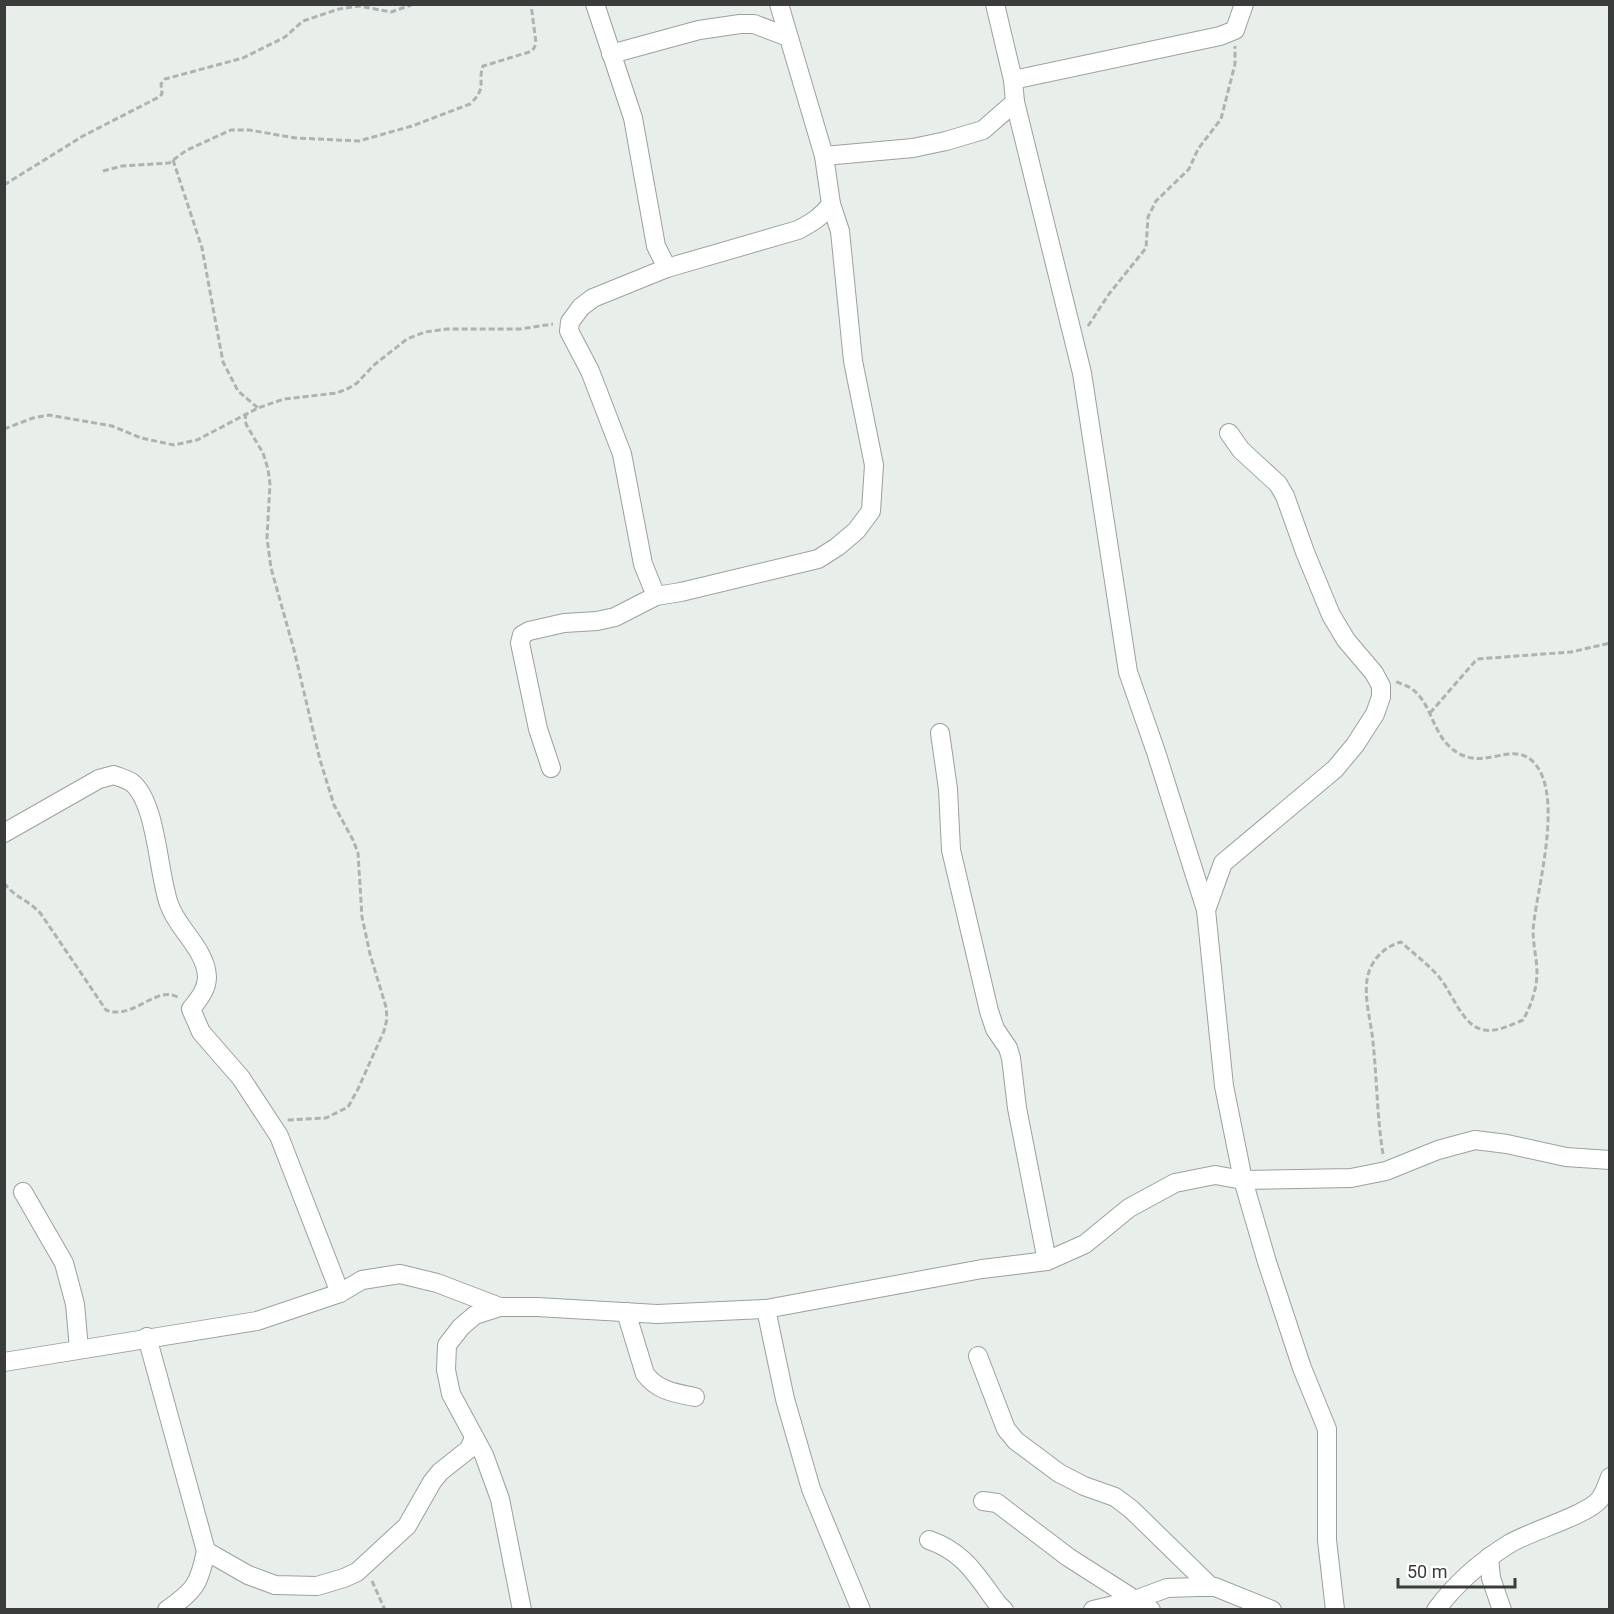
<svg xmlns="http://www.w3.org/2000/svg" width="1614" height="1614" font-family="Roboto,sans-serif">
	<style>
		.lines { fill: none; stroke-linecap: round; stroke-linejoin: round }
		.minor-casing { stroke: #9ba19d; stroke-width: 20 }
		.path { stroke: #aeb3b0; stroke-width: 3; stroke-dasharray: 6 3; stroke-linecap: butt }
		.minor { stroke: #fff; stroke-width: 18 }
	</style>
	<rect width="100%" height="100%" fill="#e8eeea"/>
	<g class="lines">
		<defs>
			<g id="minor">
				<path d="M 595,4 L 633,118 L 656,246 L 667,268"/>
				<path d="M 995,4 L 1013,80 L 1015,102 L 1082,373 L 1128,672 L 1156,752 L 1206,910 L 1224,1086 L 1243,1180 L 1267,1262 L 1302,1368 L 1327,1429 L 1327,1540 L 1335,1610"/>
				<path d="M 611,54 L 699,30 L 740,24 L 754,24 L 788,37"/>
				<path d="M 1013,80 L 1220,36 L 1235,30 L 1244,4"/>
				<path d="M 824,156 L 913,148 L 946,141 L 983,130 L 1015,102"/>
				<path d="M 656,596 L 643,564 L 622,454 L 590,371 L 569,331 L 570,322 L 581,307 L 593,298 L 667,268 L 798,230 C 811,223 822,217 831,204"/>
				<path d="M 940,733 L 948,789 L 951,850 L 989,1011 L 995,1029 L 1008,1048 L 1011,1058 L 1017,1108 L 1047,1261"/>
				<path d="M 551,768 L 538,729 L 520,643 L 522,635 L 529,631 L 564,623 L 597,621 L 615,617 L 656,596 L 681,592 L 818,559 L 837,547 L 856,531 L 871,511 L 874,465 L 853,361 L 840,231 L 831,204 L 824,156 L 779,4"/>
				<path d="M 4,833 L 99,779 L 114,775 C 119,777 126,779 131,782 C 157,801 158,875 169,904 C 177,929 206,949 207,977 C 207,990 198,1000 191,1009 L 201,1032 L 241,1078 L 279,1136 L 340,1293"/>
				<path d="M 1206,910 L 1223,863 L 1335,769 L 1355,745 L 1375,714 L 1381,697 L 1381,686 L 1374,673 L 1346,640 L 1331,615 L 1305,552 L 1285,496 L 1278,484 L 1241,450 L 1229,433"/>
				<path d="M 23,1192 L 64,1263 L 75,1304 L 79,1349"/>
				<path d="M 500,1307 L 475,1315 L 461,1327 L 447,1345 L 446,1370 L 451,1394 L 484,1455 L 500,1499 L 522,1610"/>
				<path d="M 766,1309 L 785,1399 L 811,1489 L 861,1610"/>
				<path d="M 626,1312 L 645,1374 C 658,1391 675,1393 695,1397"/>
				<path d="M 147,1337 L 206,1551 C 199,1585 195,1590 167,1610"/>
				<path d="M 978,1356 L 1006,1429 L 1016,1441 L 1059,1473 L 1084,1486 L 1115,1497 L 1131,1509 L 1211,1587"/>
				<path d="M 4,1362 L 257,1321 L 340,1293 L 362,1280 L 400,1274 L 437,1283 L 500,1307 L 537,1307 L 657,1314 L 766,1309 L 982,1269 L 1047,1261 L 1085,1244 L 1129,1208 L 1175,1183 L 1215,1175 L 1243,1180 L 1351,1178 L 1386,1171 L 1438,1150 L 1475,1140 L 1507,1144 L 1566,1157 L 1610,1160"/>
				<path d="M 983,1501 L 997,1503 L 1068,1557 L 1151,1610"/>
				<path d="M 929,1540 C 964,1552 976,1575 997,1603 L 1004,1610"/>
				<path d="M 206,1551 L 248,1575 L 275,1585 L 317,1586 L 344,1578 L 357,1572 L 407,1526 L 432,1482 L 440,1472 L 469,1449 L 474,1438"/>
				<path d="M 1489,1557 L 1491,1578 L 1502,1610"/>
				<path d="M 1093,1610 L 1135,1600 L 1167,1588 L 1198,1587 L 1215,1587 L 1272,1610"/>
				<path d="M 1436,1610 C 1456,1583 1480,1562 1509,1544 C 1530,1531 1588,1515 1600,1499 C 1605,1492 1607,1485 1610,1477"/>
			</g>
		</defs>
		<use href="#minor" class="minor-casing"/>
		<g class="path">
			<path d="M 173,160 L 202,248 L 223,362 L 238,391 L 258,408"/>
			<path d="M 103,171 L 122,166 L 169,163 L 187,150 L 231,130 L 249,130 L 296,138 L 359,141 L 412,126 L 470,104 C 488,87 477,83 483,66 L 526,53 C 532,51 534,50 536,43 L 531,4"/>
			<path d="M 4,185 L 83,136 L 159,97 L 162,94 L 161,84 L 165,79 L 243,58 L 285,37 L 303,21 L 339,9 L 359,6 L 391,12 L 414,4"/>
			<path d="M 1088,326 L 1109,294 L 1146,248 L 1148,217 L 1156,201 L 1189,169 L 1198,149 L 1221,119 L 1235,64 L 1235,46"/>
			<path d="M 246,413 L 245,421 L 247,426 L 263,453 L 268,469 L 270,484 L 267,538 L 271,568 L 294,650 L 320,760 L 334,805 L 353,840 L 358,853 L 362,917 L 370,954 L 386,1007 L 387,1019 L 384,1031 L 358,1089 L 348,1107 L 326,1118 L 287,1120"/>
			<path d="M 4,429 L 33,418 L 49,415 L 112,426 L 141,438 L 174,445 L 197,440 L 258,408 L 284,399 L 337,393 L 349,388 L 357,383 L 374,365 L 407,339 L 425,332 L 447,329 L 520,329 L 553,324"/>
			<path d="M 1430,713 L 1477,659 L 1571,652 L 1610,643"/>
			<path d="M 4,883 C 15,898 29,900 41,914 L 106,1010 C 134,1021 157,983 179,998"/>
			<path d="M 1383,1154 C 1377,1117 1377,1080 1373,1042 C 1371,1019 1361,991 1370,969 C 1376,955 1387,946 1401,942 C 1414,954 1428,964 1439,977 C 1451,991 1461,1021 1478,1028 C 1493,1035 1510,1025 1523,1020 C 1531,1006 1537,989 1537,972 C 1537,956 1531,939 1534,922 C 1538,884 1566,787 1530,759 C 1507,742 1479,775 1449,746 C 1432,730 1431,703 1412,689 C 1407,685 1400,684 1395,681"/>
			<path d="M 372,1581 L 385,1610"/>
		</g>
		<use href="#minor" class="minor"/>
	</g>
	<rect width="1614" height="1614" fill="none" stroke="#3a3c3b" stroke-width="12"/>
	<path d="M1398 1578v9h117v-9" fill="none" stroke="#3a3c3b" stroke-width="3"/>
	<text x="1407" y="1578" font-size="18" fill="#3a3c3b" stroke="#ffffff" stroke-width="4.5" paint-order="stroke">50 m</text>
</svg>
